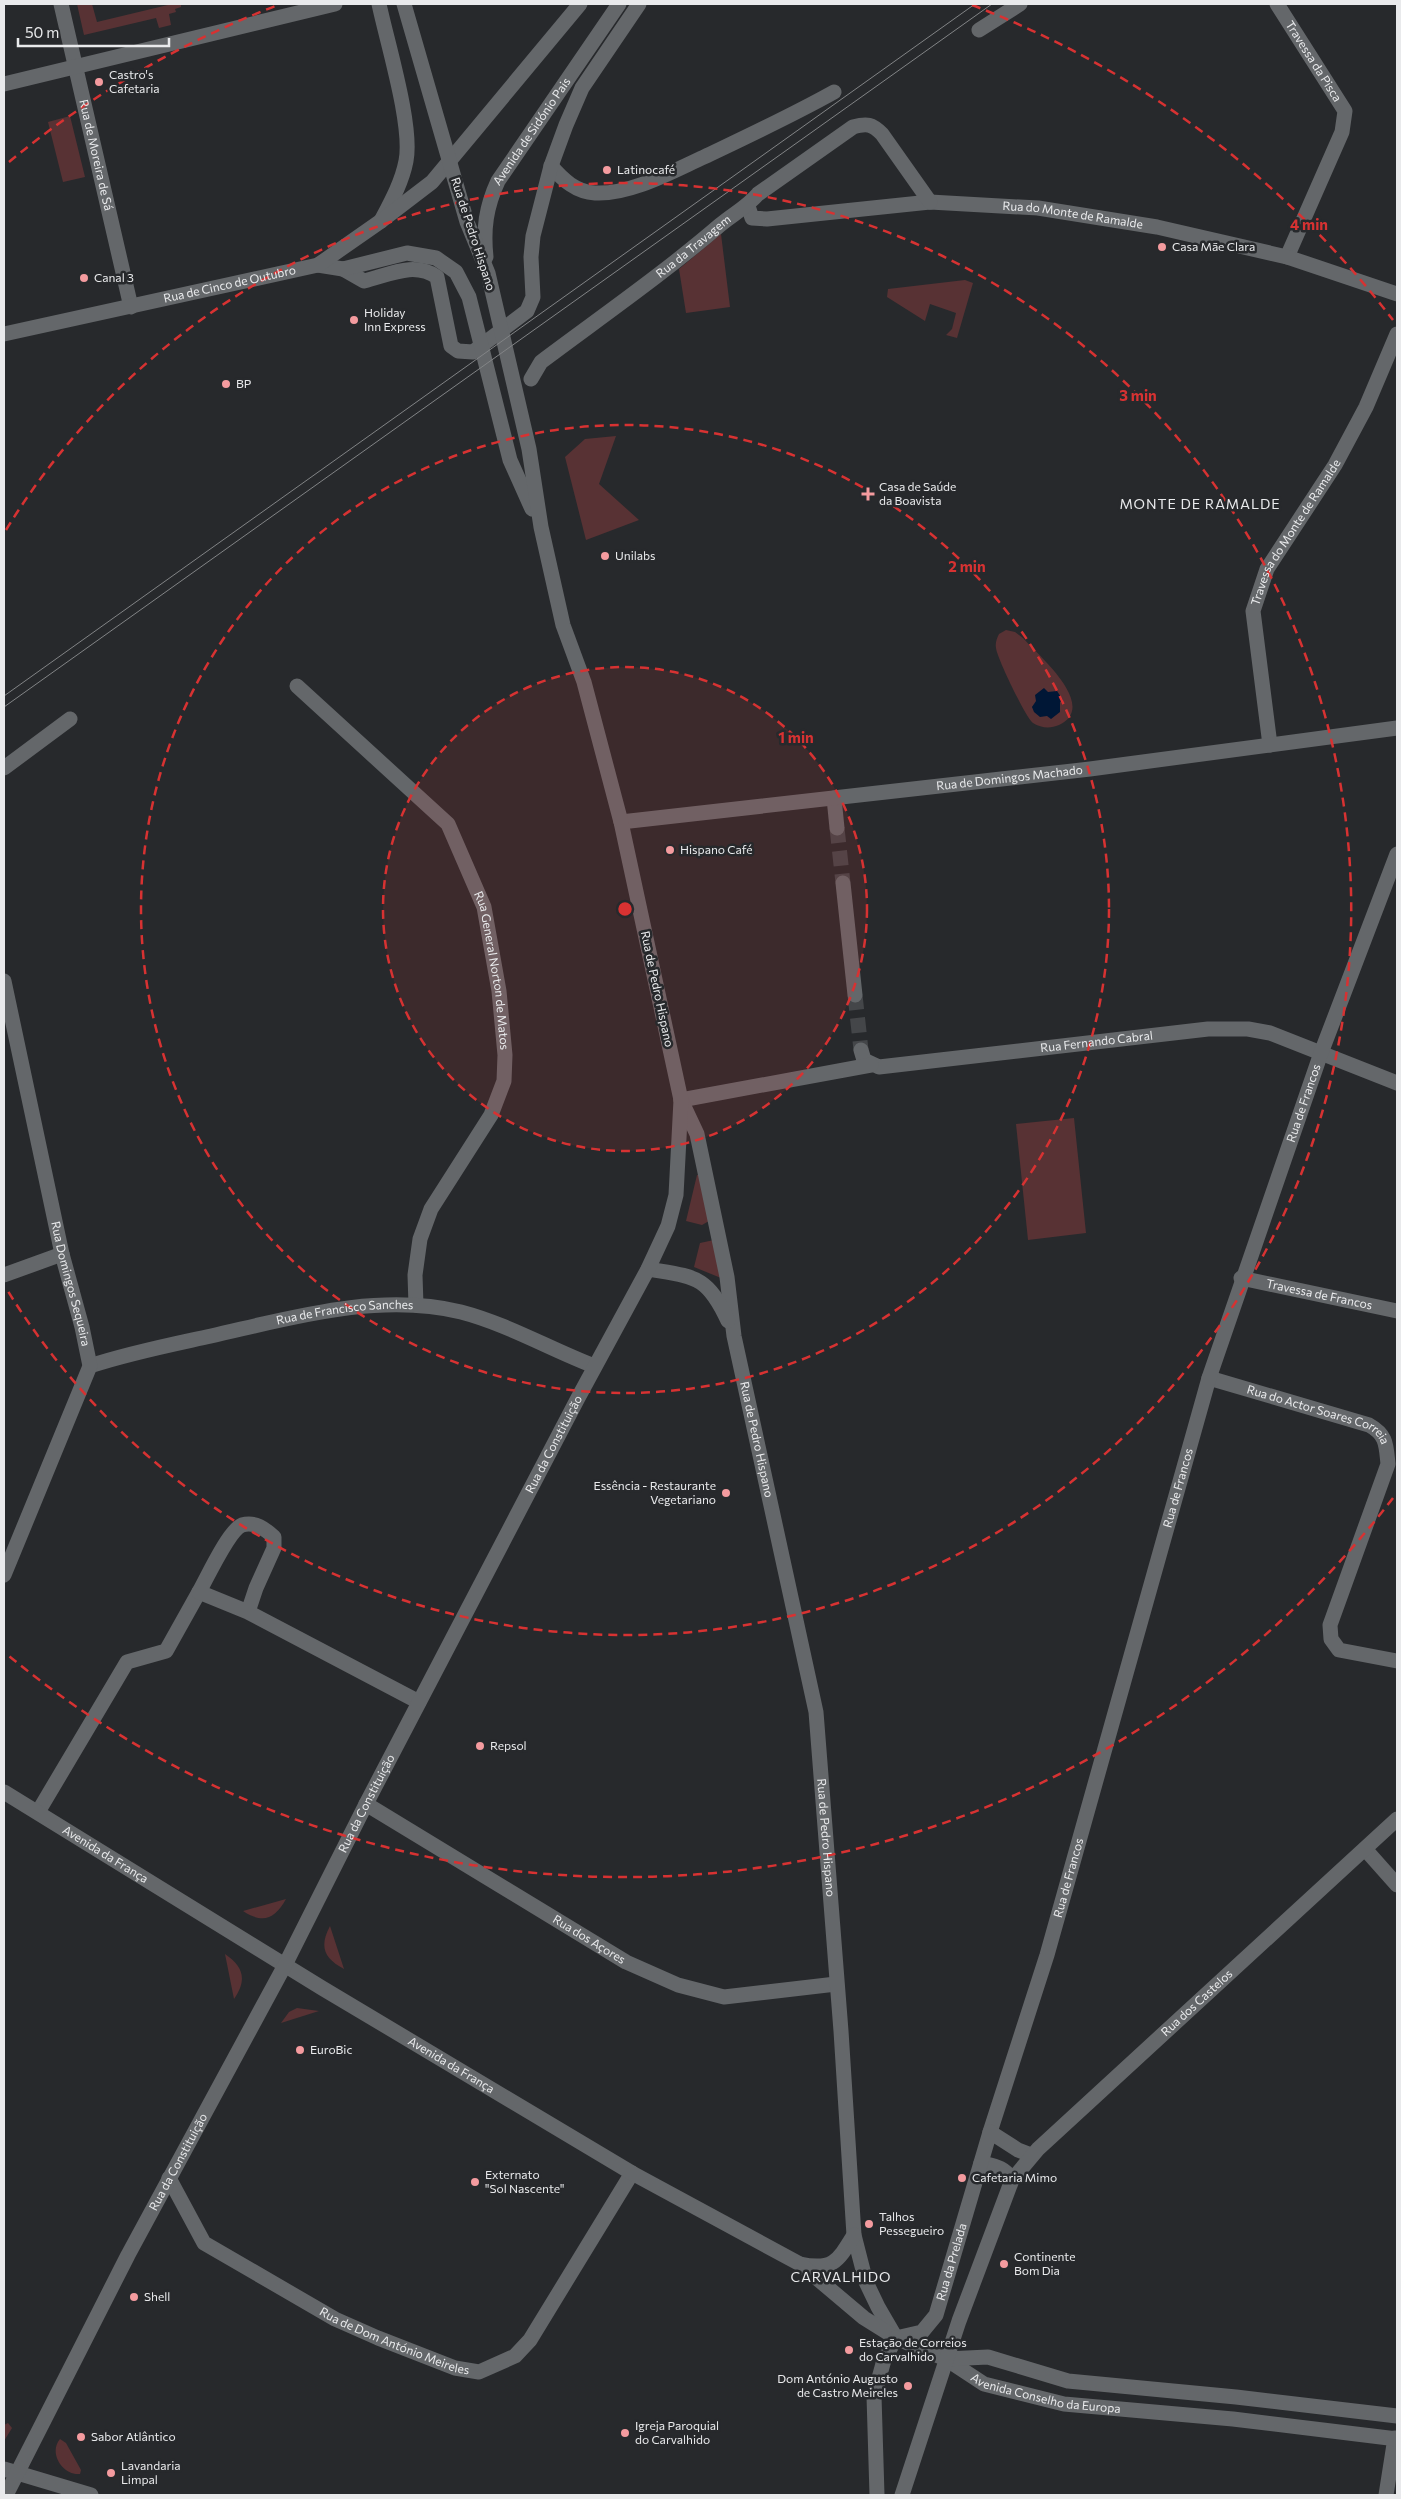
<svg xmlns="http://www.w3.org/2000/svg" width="1401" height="2499" font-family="Commissioner,sans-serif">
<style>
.green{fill:#583234;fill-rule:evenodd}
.water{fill:#001736}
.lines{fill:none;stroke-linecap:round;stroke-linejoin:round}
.minor-tunnel{stroke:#444649;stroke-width:15;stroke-dasharray:15 8;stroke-linecap:butt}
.pedestrian{stroke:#64676a;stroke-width:15}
.minor{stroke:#64676a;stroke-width:15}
.tertiary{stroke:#64676a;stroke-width:15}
.secondary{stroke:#64676a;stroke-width:15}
.tram{stroke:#828486;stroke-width:1}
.ring{fill:none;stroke:#d73232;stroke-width:2.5;stroke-dasharray:9 6}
.poi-dot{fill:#f49b9f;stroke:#27292c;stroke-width:2}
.labels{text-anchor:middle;stroke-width:5;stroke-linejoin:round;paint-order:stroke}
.street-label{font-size:12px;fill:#e9eaec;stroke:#27292c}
.poi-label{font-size:12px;fill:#e9eaec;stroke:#27292c;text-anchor:start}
.neighbourhood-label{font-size:14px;letter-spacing:1px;fill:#e9eaec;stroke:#27292c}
.centre{fill:#d73232;stroke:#27292c;stroke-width:2.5}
.ring-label{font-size:15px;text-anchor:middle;font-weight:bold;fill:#d73232;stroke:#27292c;stroke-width:5;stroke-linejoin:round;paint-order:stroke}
</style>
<rect width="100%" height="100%" fill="#27292c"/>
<path class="green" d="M77,4H92L97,22L172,4H181V7L175,9L176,12L169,14L171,25L159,28L156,18L84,35Z
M70,116L85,177L63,182L48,122Z
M721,234L730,307L686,313L679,269Z
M965,280L973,283L957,338L946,335L952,329L956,313L930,304L925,321L887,297L888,289Z
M616,436L599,484L639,520L586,540L565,457L585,439Z
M1006,630L1015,632L1023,638C1039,656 1099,706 1059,725C1050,729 1041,728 1033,723C1026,718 997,658 996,648C995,643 997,638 999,634ZM1048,692H1053L1060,702V706L1047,716H1043L1032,707Z
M1074,1118L1086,1233L1028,1240L1016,1124Z
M697,1175H700L709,1221L702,1225L686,1221Z
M714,1240L721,1278L694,1267L700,1243Z
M286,1899C275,1919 263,1924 243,1911Z
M330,1926L344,1969C324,1958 319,1947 330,1926Z
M225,1954C244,1967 247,1980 234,1999Z
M297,2008L319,2011L281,2023L289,2012Z
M8,2423L12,2428L4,2441V2425Z
M60,2439L66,2443L81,2470L80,2474C63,2476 48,2453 60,2439Z"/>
<path class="water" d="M1044,688L1048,692L1057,691L1063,700L1060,702V712L1051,719L1047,716L1040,717L1034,712L1032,707L1036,701L1035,695Z"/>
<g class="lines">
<path class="minor-tunnel" d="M837,828L843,883
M855,995L861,1050"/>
<path class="pedestrian" d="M979,30L1020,4
M38,1812L127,1662L166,1651L199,1592"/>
<g class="minor">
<path id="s1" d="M61,4L131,307"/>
<path d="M379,4C387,42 413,126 406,161C402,182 391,202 381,221"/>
<path id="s2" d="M1277,4L1345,111L1342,132L1287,257"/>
<path d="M4,84L335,4"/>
<path d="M551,166C563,180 576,192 595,193C630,195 673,171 704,157C748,136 791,116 834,92"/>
<path id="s3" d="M748,206L752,218L767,219L930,202L1038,208L1157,227L1287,257L1397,294"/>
<path d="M343,269L364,281C389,275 414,261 437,277L451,346L458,351L473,352L527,311L533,297L531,257L533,236L551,166L566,125L582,88L639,4"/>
<path id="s4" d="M531,379L541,362C601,317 663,274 720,225C733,214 747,207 758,194L853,127C867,123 872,124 882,134L930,202"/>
<path id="s5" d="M297,686L448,824L484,907L499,991L505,1055L504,1081L491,1115L431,1209L420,1239L415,1275L416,1305"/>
<path id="s6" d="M1270,745L1253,611L1267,569L1335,465L1366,407L1397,334"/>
<path d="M4,768L70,719"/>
<path d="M834,798L837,828"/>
<path id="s7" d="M621,822L1090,769L1397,728"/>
<path d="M843,883L855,995"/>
<path id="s8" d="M861,1050L864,1060L879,1067L1208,1029H1248L1270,1033L1397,1083"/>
<path d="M681,1100L871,1065"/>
<path d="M4,1275L62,1254"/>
<path id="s9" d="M1241,1278L1397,1311"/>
<path id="s10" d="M90,1366C129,1353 170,1345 211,1336C291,1318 378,1292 461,1312C507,1324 550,1349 594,1366"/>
<path id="s11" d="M1209,1378L1369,1425C1387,1435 1386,1445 1388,1464L1330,1625L1331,1639L1339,1650L1397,1661"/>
<path d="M248,1612L256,1588L274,1548V1537C265,1529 255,1521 242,1525C229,1530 207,1578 199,1592L248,1612L419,1702"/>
<path id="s12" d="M366,1804L626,1962L678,1985L724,1997L836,1984"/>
<path d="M1365,1849L1397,1885"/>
<path id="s13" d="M990,2132L1047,1955L1209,1378L1321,1053L1397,854"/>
<path id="s14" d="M169,2178L204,2243L335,2319L378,2338L455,2368L479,2372L515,2356L530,2340L632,2173"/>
<path d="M1386,2495L1395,2438"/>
</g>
<g class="tertiary">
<path id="s15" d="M681,1100L697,1134L727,1277L734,1336L816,1712L841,2031L854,2235L866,2282L878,2307L896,2338"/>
<path d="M648,1269C695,1277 707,1275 728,1321"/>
<path d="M800,2264C833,2271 838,2261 854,2235"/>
<path id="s16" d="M946,2359L984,2384L1064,2404L1233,2419L1397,2439"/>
<path d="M946,2359L988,2357L1068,2381L1236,2397L1397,2416"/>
<path d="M4,2469L91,2495"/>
</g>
<g class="secondary">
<path id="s17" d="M486,257C483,229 486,207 498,181L619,4"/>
<path d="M318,265L343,269L407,253L436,258L456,272L469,297L510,460L532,509"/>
<path id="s18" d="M4,334L318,265L381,221L432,182L580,4"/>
<path id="s19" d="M4,981L62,1254L82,1327L90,1366L4,1575"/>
<path id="s20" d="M4,1792L322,1988L632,2173L800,2264L864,2318L896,2338L946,2359"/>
<path d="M981,2163C994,2166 1005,2167 1012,2180"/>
<path id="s21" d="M896,2338L922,2332L936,2315L990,2132L1018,2150L1031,2155"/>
<path id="s22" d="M6,2495L128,2255L285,1965L366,1804L578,1398L648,1269L668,1226L676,1195L681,1100L621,822L584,682L563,625L541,527L529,449L488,273L467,222L404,4"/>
<path d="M877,2495L874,2396L884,2360L896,2338"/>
<path id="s23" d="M902,2495L959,2321L1012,2180L1038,2149L1397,1819"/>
</g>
<path class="tram" d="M4,696L975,4
M4,707L992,4"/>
</g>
<circle cx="625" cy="909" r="242" fill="#d73232" fill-opacity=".12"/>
<g class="ring">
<circle cx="625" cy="909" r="242"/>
<circle cx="625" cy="909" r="484"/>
<path d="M6 530A726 726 0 1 1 6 1288"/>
<path d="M1393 1498A968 968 0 0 1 9 1656M9 162A968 968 0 0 1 278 5M972 5A968 968 0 0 1 1393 320"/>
</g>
<g class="poi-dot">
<circle cx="99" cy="82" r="5"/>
<circle cx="607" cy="170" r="5"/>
<circle cx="1162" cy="247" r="5"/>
<circle cx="84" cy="278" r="5"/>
<circle cx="354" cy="320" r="5"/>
<circle cx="226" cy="384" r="5"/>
<path d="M865.5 486.5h5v5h5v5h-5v5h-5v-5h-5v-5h5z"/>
<circle cx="605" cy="556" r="5"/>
<circle cx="670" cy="850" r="5"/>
<circle cx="726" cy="1493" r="5"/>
<circle cx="480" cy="1746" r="5"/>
<circle cx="300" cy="2050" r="5"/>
<circle cx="962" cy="2178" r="5"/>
<circle cx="475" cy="2182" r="5"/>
<circle cx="869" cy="2224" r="5"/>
<circle cx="1004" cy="2264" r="5"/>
<circle cx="134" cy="2297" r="5"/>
<circle cx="849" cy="2350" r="5"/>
<circle cx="908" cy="2386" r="5"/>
<circle cx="625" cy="2433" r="5"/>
<circle cx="81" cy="2437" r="5"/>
<circle cx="111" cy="2473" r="5"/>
</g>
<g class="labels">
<g class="street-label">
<text dy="4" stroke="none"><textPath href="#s2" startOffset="68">Travessa da Pisca</textPath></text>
<text dy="4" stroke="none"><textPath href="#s17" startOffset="138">Avenida de Sidónio Pais</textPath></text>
<text dy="4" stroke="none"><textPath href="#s1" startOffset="155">Rua de Moreira de Sá</textPath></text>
<text dy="4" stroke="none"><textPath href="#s3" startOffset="335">Rua do Monte de Ramalde</textPath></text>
<text transform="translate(473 234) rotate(72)" y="4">Rua de Pedro Hispano</text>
<text dy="4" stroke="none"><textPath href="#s4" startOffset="211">Rua da Travagem</textPath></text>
<text dy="4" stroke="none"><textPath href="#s18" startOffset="231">Rua de Cinco de Outubro</textPath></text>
<text dy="4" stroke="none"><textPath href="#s6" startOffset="225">Travessa do Monte de Ramalde</textPath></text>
<text dy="4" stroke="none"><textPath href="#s7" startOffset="391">Rua de Domingos Machado</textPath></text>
<text dy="4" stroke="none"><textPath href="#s5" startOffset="359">Rua General Norton de Matos</textPath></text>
<text transform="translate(657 989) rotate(78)" y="4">Rua de Pedro Hispano</text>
<text dy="4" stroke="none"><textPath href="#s8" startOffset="246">Rua Fernando Cabral</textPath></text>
<text dy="4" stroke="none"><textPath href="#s13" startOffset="1076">Rua de Francos</textPath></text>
<text dy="4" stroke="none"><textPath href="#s19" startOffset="310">Rua Domingos Sequeira</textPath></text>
<text dy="4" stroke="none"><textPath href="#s9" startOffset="80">Travessa de Francos</textPath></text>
<text dy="4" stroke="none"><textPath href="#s10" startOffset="261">Rua de Francisco Sanches</textPath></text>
<text dy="4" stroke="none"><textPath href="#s11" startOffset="116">Rua do Actor Soares Correia</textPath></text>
<text dy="4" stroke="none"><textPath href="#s15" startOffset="349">Rua de Pedro Hispano</textPath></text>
<text dy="4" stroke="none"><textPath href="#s22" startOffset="1185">Rua da Constituição</textPath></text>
<text dy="4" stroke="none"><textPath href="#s13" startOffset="671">Rua de Francos</textPath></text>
<text dy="4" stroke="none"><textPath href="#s22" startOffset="780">Rua da Constituição</textPath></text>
<text dy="4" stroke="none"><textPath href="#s15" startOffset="754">Rua de Pedro Hispano</textPath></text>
<text dy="4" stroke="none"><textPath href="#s20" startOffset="119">Avenida da França</textPath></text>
<text dy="4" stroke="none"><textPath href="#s13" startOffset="266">Rua de Francos</textPath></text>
<text dy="4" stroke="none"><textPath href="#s12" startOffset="261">Rua dos Açores</textPath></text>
<text dy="4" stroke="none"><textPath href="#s23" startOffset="590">Rua dos Castelos</textPath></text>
<text dy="4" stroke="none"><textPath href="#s20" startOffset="524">Avenida da França</textPath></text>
<text dy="4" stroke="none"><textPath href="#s22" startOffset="375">Rua da Constituição</textPath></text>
<text dy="4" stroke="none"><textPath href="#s21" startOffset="104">Rua da Prelada</textPath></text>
<text dy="4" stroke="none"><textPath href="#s14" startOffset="289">Rua de Dom António Meireles</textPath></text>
<text dy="4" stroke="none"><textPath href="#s16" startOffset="108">Avenida Conselho da Europa</textPath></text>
</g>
<g class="poi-label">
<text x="109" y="79">Castro's<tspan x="109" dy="14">Cafetaria</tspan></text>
<text x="617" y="174">Latinocafé</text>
<text x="1172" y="251">Casa Mãe Clara</text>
<text x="94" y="282">Canal 3</text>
<text x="364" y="317">Holiday<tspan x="364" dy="14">Inn Express</tspan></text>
<text x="236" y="388">BP</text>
<text x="879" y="491">Casa de Saúde<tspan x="879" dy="14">da Boavista</tspan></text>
<text x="615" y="560">Unilabs</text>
<text x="680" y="854">Hispano Café</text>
<text x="716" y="1490" text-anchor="end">Essência - Restaurante<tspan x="716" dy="14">Vegetariano</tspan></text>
<text x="490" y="1750">Repsol</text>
<text x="310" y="2054">EuroBic</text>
<text x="485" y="2179">Externato<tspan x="485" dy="14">"Sol Nascente"</tspan></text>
<text x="972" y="2182">Cafetaria Mimo</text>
<text x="879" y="2221">Talhos<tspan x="879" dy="14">Pessegueiro</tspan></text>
<text x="1014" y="2261">Continente<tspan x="1014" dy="14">Bom Dia</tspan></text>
<text x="144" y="2301">Shell</text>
<text x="859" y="2347">Estação de Correios<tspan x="859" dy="14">do Carvalhido</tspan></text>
<text x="898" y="2383" text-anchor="end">Dom António Augusto<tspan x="898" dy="14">de Castro Meireles</tspan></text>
<text x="635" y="2430">Igreja Paroquial<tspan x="635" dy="14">do Carvalhido</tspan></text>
<text x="91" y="2441">Sabor Atlântico</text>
<text x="121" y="2470">Lavandaria<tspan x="121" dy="14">Limpal</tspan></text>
</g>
<g class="neighbourhood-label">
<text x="1200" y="509">MONTE DE RAMALDE</text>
<text x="841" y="2282">CARVALHIDO</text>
</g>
</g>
<circle cx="625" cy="909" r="8" class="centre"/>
<g class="ring-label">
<text x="1309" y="230">4 min</text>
<text x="1138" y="401">3 min</text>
<text x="967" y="572">2 min</text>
<text x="796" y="743">1 min</text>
</g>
<rect width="1401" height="2499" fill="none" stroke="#e9eaec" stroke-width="10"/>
<path d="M18 38v8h151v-8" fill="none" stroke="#e9eaec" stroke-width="2.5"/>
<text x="25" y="38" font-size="15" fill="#e9eaec" stroke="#27292c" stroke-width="4" paint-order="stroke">50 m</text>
</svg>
